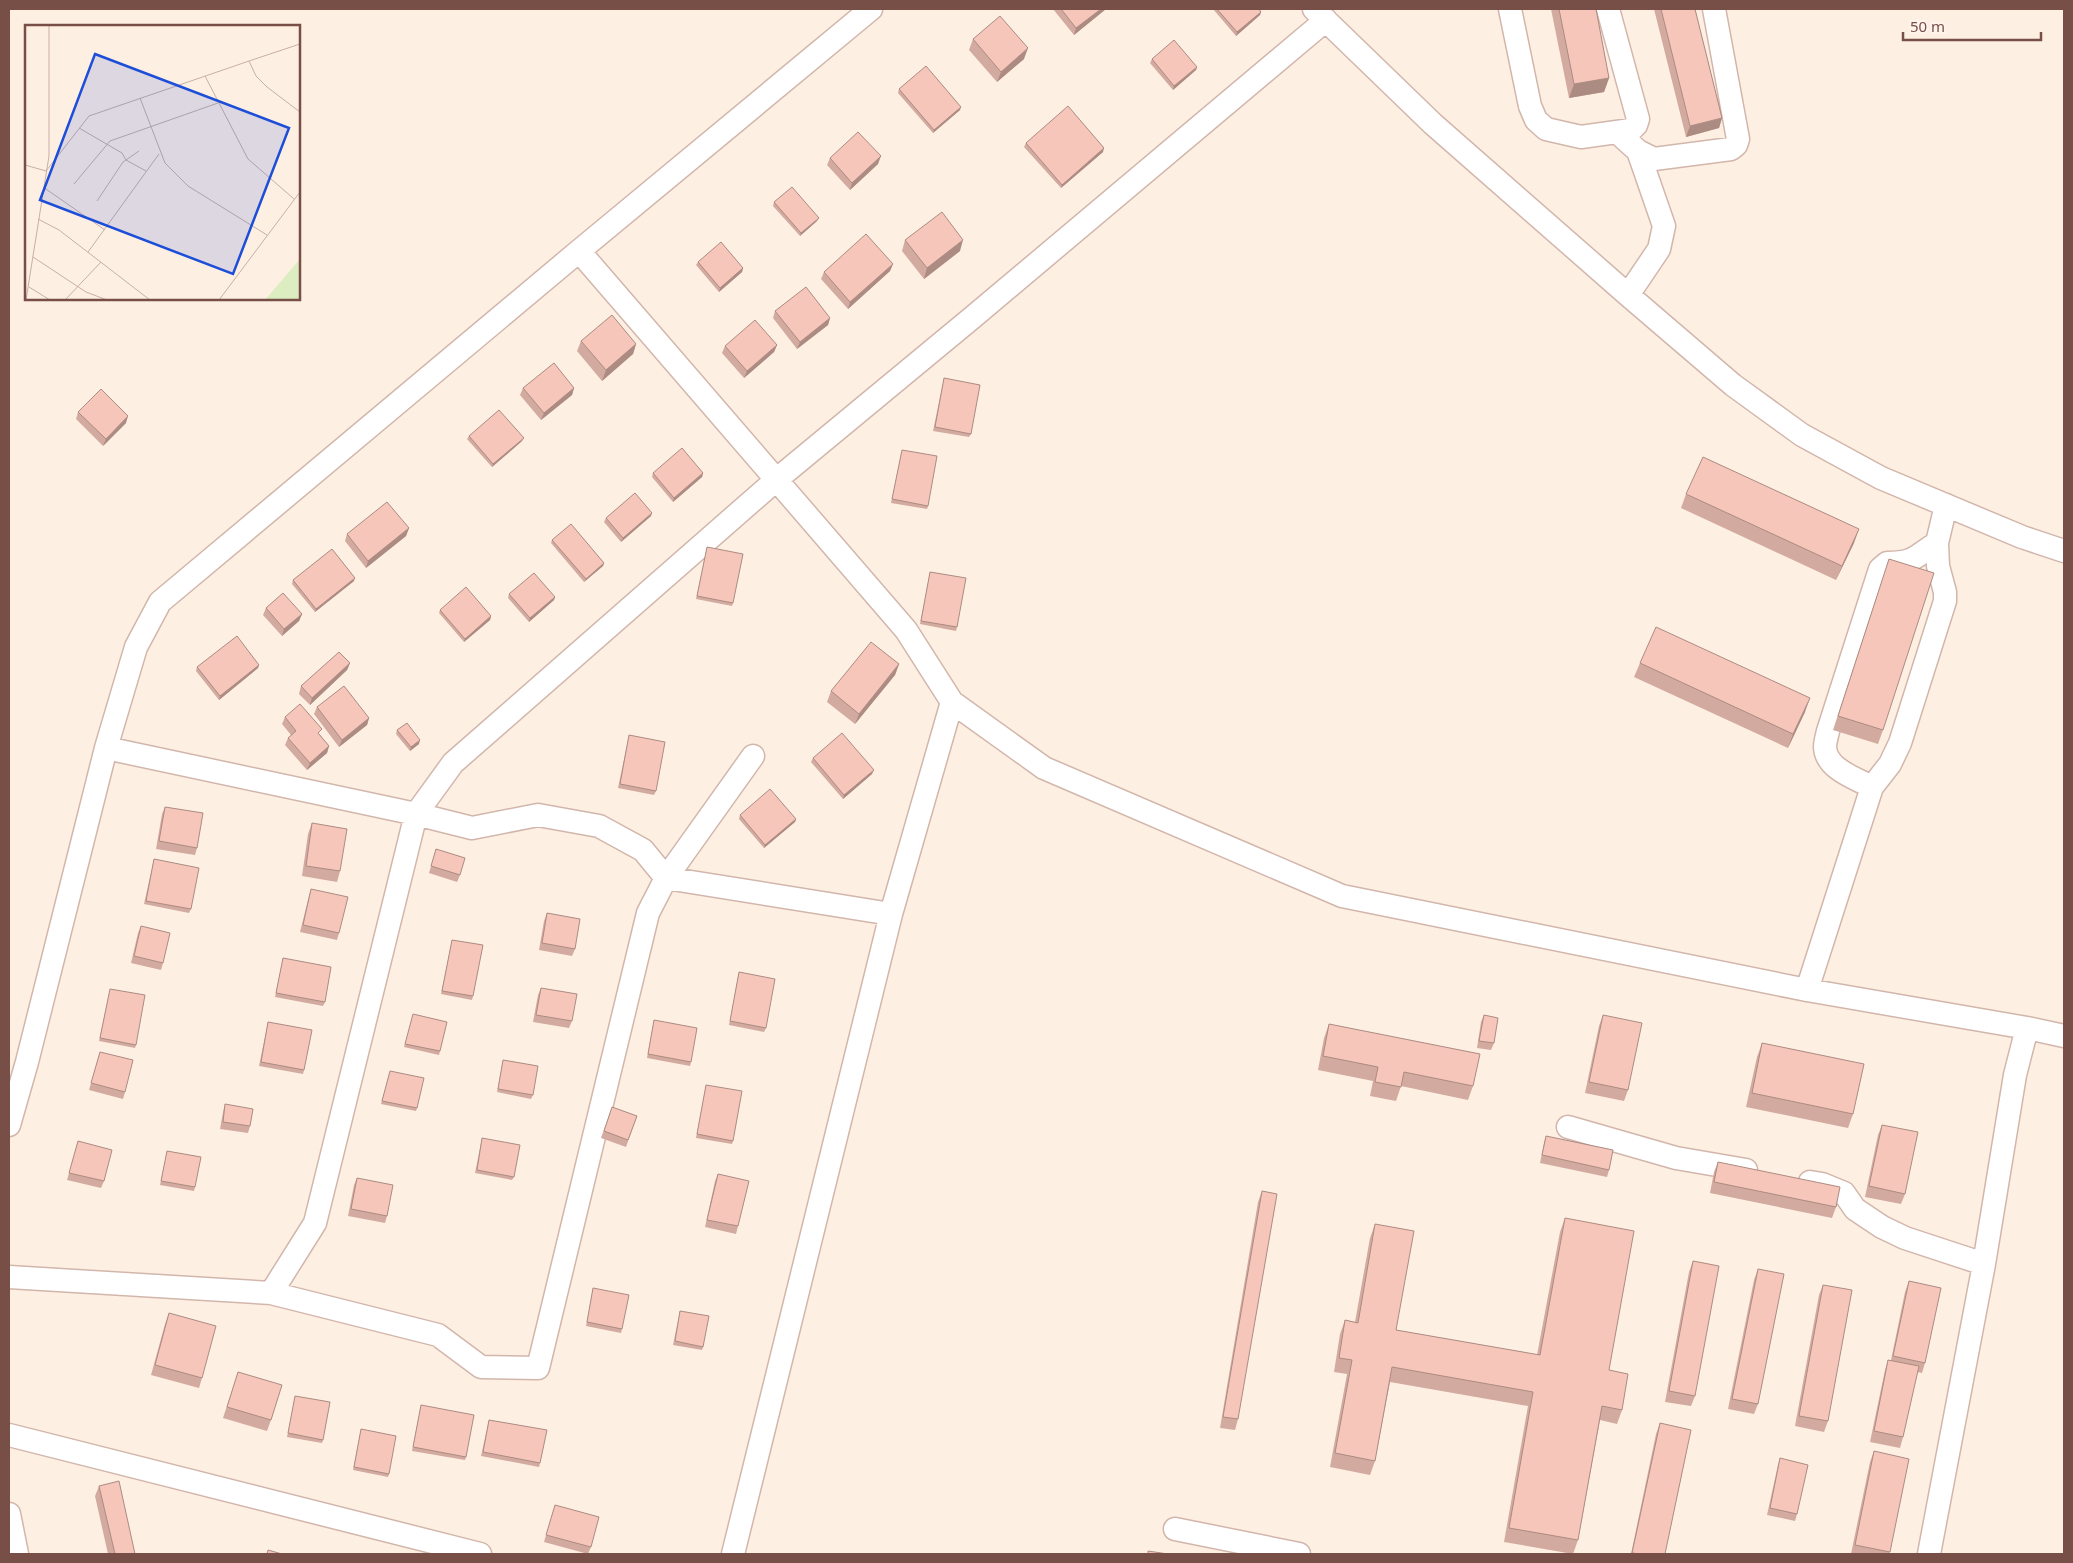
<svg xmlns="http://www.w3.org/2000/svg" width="2073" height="1563" font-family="'Noto Sans',sans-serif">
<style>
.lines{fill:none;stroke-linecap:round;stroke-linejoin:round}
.minor-casing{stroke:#d2b6ab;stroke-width:25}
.minor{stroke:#fff;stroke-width:22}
.wall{fill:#d3aa9f}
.shaded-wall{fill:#ac8b82}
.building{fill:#f5c6b9;stroke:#ac8b82}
.inset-road{fill:none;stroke:#c8afa5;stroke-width:1}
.view{fill:#1d4ed8;fill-opacity:0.15;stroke:#1d4ed8;stroke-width:2.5}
.inset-edge{fill:none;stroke:#784f47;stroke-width:2.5}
</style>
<rect width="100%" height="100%" fill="#feefe3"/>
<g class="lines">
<g class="minor-casing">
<path id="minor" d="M1314,9L1433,124L1628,295L1733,385L1802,435L1881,478L2022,537L2064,551
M1510,9L1530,106L1536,120L1546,129L1581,137L1631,130L1636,125L1638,119L1608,9
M1617,132L1638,151L1654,159L1731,149L1736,145L1738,139L1714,9
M579,251L906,630L952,702L1044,768L1342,896L1807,990L2027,1028L2064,1036
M1628,295L1659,249L1664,226L1638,151
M106,748L416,814L472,828L538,815L599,826L643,850L666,878L891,914
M1872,787C1855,778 1826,769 1825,747C1825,742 1827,736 1828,731L1880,569L1887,563C1916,563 1915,556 1937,543L1946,505
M1807,990L1872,787L1890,764L1900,743L1945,601V592L1938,566L1937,543
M9,1125L27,1062L106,748L136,647L160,602L579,251L871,9
M1568,1127L1676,1158L1746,1170
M1810,1182L1822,1184L1844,1193L1855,1209L1882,1227L1905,1238L1984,1264
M9,1277L271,1293L438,1335L481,1367L538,1368L648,913L666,878L753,756
M271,1293L315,1223L416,814L453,763L776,480L973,317L1326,20
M9,1435L480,1554
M9,1514L17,1554
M1175,1529L1299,1554
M733,1554L891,914L952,702
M1929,1554L1984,1264L2015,1075L2027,1028"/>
</g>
<use href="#minor" class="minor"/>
</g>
<path class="wall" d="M1053,9H1106L1074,35Z
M1213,9H1259L1261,12L1260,15L1236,36Z
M1551,9H1596L1609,78L1604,92L1569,98Z
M1654,9H1695L1722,118L1719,128L1686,137Z
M973,39L1024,59L997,82L969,50Z
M1152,59L1197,67L1196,70L1173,90L1150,63Z
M899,89L960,110L933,133L898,93Z
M1026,143L1103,152L1061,188L1024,147Z
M830,158L878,164L850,190L827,165Z
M774,202L817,221L800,236L773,206Z
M905,240L960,251L924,279L902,251Z
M698,262L743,268L742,272L719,292L696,265Z
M893,264L890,271L848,309L821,279L824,272Z
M775,311L830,318L828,325L797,349L773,318Z
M581,341L636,344L633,354L602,381L577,351Z
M777,345L774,352L744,378L722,353L725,346Z
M944,378L971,434L969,437L933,431Z
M523,388H574L572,395L541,420L520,395Z
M78,412L126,423L103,446L76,419Z
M469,436L522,441L492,467L467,439Z
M902,450L928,506L927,509L891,503Z
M653,473H703L702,477L673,502L652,477Z
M1686,494L1854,543L1836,580L1681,508Z
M651,516L621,542L604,522L606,518Z
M409,528L406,536L366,568L345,541L347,534Z
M552,540L604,563L603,566L584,582L551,543Z
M707,547L733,603L732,606L696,599Z
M1889,559L1883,730L1878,744L1833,730Z
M930,572L957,627L956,631L920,624Z
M293,580L354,581L315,612L292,584Z
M509,594L555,597L554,600L529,622L508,598Z
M266,608L302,614L299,621L282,636L263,615Z
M440,610L491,616L490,620L464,642L439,613Z
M350,663L347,670L310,705L299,694L301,686Z
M1640,663L1805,712L1788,748L1634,677Z
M899,664L895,675L855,724L827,702L831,691Z
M259,665L258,668L219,700L196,671L197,667Z
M317,707L369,718L367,725L339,747L314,714Z
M285,717L320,735L329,746L327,753L307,770L285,745L288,738L291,735L282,724Z
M397,730L419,744L410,751L396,734Z
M629,735L656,791L654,795L618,788Z
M813,758L872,774L843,799L811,762Z
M165,807L197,848L195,855L156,849L162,814Z
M740,815L796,819L795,822L764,848L739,819Z
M312,823L340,871L337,882L302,876L308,834Z
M436,849L460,875L457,882L429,873Z
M154,859L191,909L189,913L144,904Z
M311,889L339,933L337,940L300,932L309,896Z
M547,913L575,949L572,956L539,950L544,921Z
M141,926L163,963L161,970L131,963L138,933Z
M452,940L473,996L472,1000L441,994Z
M283,958L325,1002L323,1006L275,997Z
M739,972L766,1028L764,1032L729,1025Z
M541,988L572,1021L569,1028L533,1022L538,995Z
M110,989L136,1045L135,1048L99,1041Z
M1484,1015L1494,1043L1491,1050L1477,1048L1481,1022Z
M1603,1015L1628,1090L1624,1101L1585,1093L1599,1026Z
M412,1018L440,1051L439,1055L404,1047Z
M654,1020L691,1062L690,1066L647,1058Z
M268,1022L304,1070L303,1074L259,1066Z
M1329,1024L1473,1086L1468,1100L1401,1086L1396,1101L1370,1096L1373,1081L1318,1070L1324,1038Z
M1762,1043L1853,1114L1848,1128L1746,1107L1757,1057Z
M100,1052L125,1092L123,1099L89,1090Z
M503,1060L533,1095L531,1099L497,1092Z
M389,1075L417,1108L416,1111L381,1104Z
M706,1085L733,1141L732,1144L696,1138Z
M225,1104L250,1126L248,1133L220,1129L223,1112Z
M612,1107L637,1116L626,1147L601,1138Z
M1882,1125L1905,1194L1901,1204L1865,1197L1878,1135Z
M1546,1136L1609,1170L1607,1177L1540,1163L1544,1143Z
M482,1138L514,1177L512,1180L475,1173Z
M78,1141L104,1181L101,1188L67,1180Z
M167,1151L195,1187L194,1191L160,1185Z
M1718,1162L1836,1207L1832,1218L1710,1193L1714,1172Z
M718,1174L738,1226L736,1234L705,1227L715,1181Z
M357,1178L387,1216L385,1223L348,1216L354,1185Z
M1262,1191L1238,1419L1235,1430L1220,1428L1258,1202Z
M1565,1218L1609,1370L1622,1410L1617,1424L1600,1420L1578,1540L1573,1554L1504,1542L1528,1406L1390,1382L1375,1461L1370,1475L1330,1467L1347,1374L1334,1372L1340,1334L1345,1320L1355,1322L1370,1238L1375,1224L1396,1330L1537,1355L1560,1232Z
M1693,1261L1695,1396L1691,1406L1665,1402L1689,1272Z
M1758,1269V1404L1754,1414L1728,1409L1754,1280Z
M1909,1281L1925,1363L1922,1373L1917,1372L1903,1437L1900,1448L1870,1442L1885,1370L1888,1360H1891L1905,1292Z
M1823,1285L1828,1421L1824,1432L1795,1426L1819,1295Z
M593,1288L622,1329L621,1333L586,1326Z
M680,1311L703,1347L702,1350L673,1345Z
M169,1313L202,1378L199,1388L151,1375L165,1324Z
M238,1372L271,1420L267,1431L223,1418Z
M295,1396L323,1440L322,1443L287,1437Z
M421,1405L466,1457L465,1460L412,1451Z
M489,1420L540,1463L539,1467L481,1456Z
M1660,1423L1665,1554H1631L1656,1434Z
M361,1429L389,1474L388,1477L353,1470Z
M1874,1451L1890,1552L1889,1554H1851L1870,1462Z
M1780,1458L1797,1514L1795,1521L1767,1515L1778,1465Z
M99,1486L135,1554H108L95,1496Z
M555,1505L591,1547L588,1554L544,1542Z"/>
<path class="shaded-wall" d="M1101,9H1106L1074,35L1076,28Z
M1261,12L1260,15L1236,36L1237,32Z
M1028,48L1024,59L997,82L1001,72Z
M1197,67L1196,70L1173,90L1174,86Z
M1609,78L1604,92L1569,98L1574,84Z
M961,107L960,110L933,133L934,130Z
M1722,118L1719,128L1686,137L1690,126Z
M1104,148L1103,152L1061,188L1062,185Z
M881,156L878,164L850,190L852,183Z
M819,218L817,221L800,236L801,233Z
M963,240L960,251L924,279L927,268Z
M893,264L890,271L848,309L850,302Z
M743,268L742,272L719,292L720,288Z
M830,318L828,325L797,349L800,342Z
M636,344L633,354L602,381L606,370Z
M777,345L774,352L744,378L747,371Z
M574,388L572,395L541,420L544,413Z
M128,416L126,423L103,446L106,439Z
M524,438L522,441L492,467L493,464Z
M703,473L702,477L673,502L674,498Z
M652,513L651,516L621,542L623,538Z
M409,528L406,536L366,568L368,561Z
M1859,529L1854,543L1836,580L1842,566Z
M604,563L603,566L584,582L586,579Z
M355,578L354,581L315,612L316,609Z
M555,597L554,600L529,622L530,618Z
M302,614L299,621L282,636L284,629Z
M491,616L490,620L464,642L465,639Z
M350,663L347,670L310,705L312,698Z
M899,664L895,675L855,724L859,714Z
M259,665L258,668L219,700L220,696Z
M1810,698L1805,712L1788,748L1793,734Z
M369,718L367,725L339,747L342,740Z
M420,740L419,744L410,751L411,747Z
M329,746L327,753L307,770L310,763Z
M874,770L872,774L843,799L844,795Z
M796,819L795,822L764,848L765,845Z"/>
<path class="building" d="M1061,9H1101L1076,28Z
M1217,9H1259L1261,12L1237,32Z
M1559,9H1596L1609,78L1574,84Z
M1661,9H1695L1722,118L1690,126Z
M1000,16L1028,48L1001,72L973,39Z
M1174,40L1197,67L1174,86L1152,59Z
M926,66L961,107L934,130L899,89Z
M1068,106L1104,148L1062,185L1026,143Z
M858,132L881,156L852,183L830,158Z
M792,187L819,218L801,233L774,202Z
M942,212L963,240L927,268L905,240Z
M866,234L893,264L850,302L824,272Z
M721,242L743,268L720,288L698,262Z
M806,287L830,318L800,342L775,311Z
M612,315L636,344L606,370L581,341Z
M755,320L777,345L747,371L725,346Z
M554,363L574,388L544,413L523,388Z
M944,378L980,385L971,434L935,427Z
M101,389L128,416L106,439L78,412Z
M499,410L524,438L493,464L469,436Z
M682,448L703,473L674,498L653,473Z
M902,450L937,456L928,506L892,499Z
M1703,457L1859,529L1842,566L1686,494Z
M635,493L652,513L623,538L606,518Z
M387,502L409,528L368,561L347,534Z
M571,524L604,563L586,579L552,540Z
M707,547L743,554L733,603L697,596Z
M332,549L355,578L316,609L293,580Z
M1889,559L1934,573L1883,730L1838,716Z
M930,572L966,578L957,627L921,621Z
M534,573L555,597L530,618L509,594Z
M466,587L491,616L465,639L440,610Z
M283,593L302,614L284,629L266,608Z
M1656,627L1810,698L1793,734L1640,663Z
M237,636L259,665L220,696L197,667Z
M871,642L899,664L859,714L831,691Z
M339,652L350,663L312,698L301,686Z
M344,686L369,718L342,740L317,707Z
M300,704L322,729L318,733L329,746L310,763L288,738L296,731L285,717Z
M407,723L420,740L411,747L397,730Z
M842,733L874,770L844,795L813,758Z
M629,735L665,742L656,791L620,784Z
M770,789L796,819L765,845L740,815Z
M165,807L203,813L197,848L159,841Z
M312,823L347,829L340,871L306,866Z
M436,849L465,858L460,875L431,866Z
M154,859L199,868L191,909L146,901Z
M311,889L348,897L339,933L303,925Z
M547,913L580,919L575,949L542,943Z
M141,926L170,933L163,963L134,956Z
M452,940L483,945L473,996L442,991Z
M283,958L331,967L325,1002L276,993Z
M739,972L775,979L766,1028L730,1021Z
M541,988L577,994L572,1021L536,1015Z
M110,989L145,995L136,1045L100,1038Z
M413,1014L447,1022L440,1051L405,1044Z
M1484,1015L1498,1018L1494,1043L1479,1041Z
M1603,1015L1642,1023L1628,1090L1589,1082Z
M654,1020L697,1028L691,1062L648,1054Z
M268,1022L312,1030L304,1070L261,1062Z
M1329,1024L1480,1054L1473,1086L1404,1072L1401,1087L1375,1082L1378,1067L1323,1056Z
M1762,1043L1864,1064L1853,1114L1752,1093Z
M100,1052L133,1060L125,1092L91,1083Z
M503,1060L538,1066L533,1095L498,1089Z
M390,1071L424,1078L417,1108L382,1101Z
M706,1085L742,1091L733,1141L697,1134Z
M225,1104L253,1109L250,1126L223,1122Z
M612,1107L637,1116L628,1140L604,1131Z
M1882,1125L1918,1132L1905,1194L1869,1186Z
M1546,1136L1613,1150L1609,1170L1542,1155Z
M482,1138L520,1145L514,1177L477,1170Z
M78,1141L112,1150L104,1181L69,1173Z
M167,1151L201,1157L195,1187L161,1181Z
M1718,1162L1840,1187L1836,1207L1714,1182Z
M718,1174L749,1181L738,1226L707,1220Z
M357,1178L393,1185L387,1216L351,1209Z
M1262,1191L1277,1194L1238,1419L1223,1417Z
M1565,1218L1634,1231L1609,1370L1628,1374L1622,1410L1602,1406L1578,1540L1509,1528L1533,1392L1392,1367L1375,1461L1335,1453L1352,1360L1339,1358L1345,1320L1358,1323L1375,1224L1414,1231L1396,1330L1540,1355Z
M1693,1261L1719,1266L1695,1396L1669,1391Z
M1758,1269L1784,1274L1758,1404L1732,1399Z
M1909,1281L1941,1288L1925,1363L1893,1356Z
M1823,1285L1852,1290L1828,1421L1799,1416Z
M593,1288L629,1295L622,1329L587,1322Z
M680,1311L709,1316L703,1347L675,1341Z
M169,1313L216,1326L202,1378L155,1365Z
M1888,1360L1919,1366L1903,1437L1874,1431Z
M238,1372L282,1385L271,1420L227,1407Z
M295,1396L330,1402L323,1440L288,1433Z
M421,1405L474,1415L466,1457L413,1447Z
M489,1420L547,1430L540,1463L483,1452Z
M1660,1423L1691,1430L1665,1554H1640L1632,1553Z
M361,1429L396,1436L389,1474L354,1467Z
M1874,1451L1909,1459L1890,1552L1855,1545Z
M1780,1458L1808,1465L1797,1514L1770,1508Z
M119,1481L135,1554H115L99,1486Z
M555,1505L599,1517L591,1547L546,1535Z
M268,1550L282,1554H267Z
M1148,1551L1168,1554H1148Z"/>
<g transform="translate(25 25)">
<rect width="275" height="275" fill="#feefe3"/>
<path d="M275,234V275H240Z" fill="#dbedc1"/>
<path class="inset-road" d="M224,36L275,19M180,51L223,134L269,174M115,73L140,138L163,161L242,210M54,103L97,128L101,135L121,146M0,140L21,146L64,91L224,36L231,51L242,62L275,87M49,159L85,116L193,78M18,162L80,205M72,176L98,137L114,126M13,194L34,205L125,275M63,227L134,129M8,232L61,267L82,275M4,262L25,275M1,275L24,131V0M40,275L76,237M194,275L275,167"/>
<path class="view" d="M70,29L264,103L208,249L15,175Z"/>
<rect width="275" height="275" class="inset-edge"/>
</g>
<rect width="2073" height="1563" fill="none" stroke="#784f47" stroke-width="20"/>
<path d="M1903 32v8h138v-8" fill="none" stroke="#784f47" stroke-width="2.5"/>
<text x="1910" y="32" font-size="15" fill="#784f47" stroke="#fff4eb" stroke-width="4" paint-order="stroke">50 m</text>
</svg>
